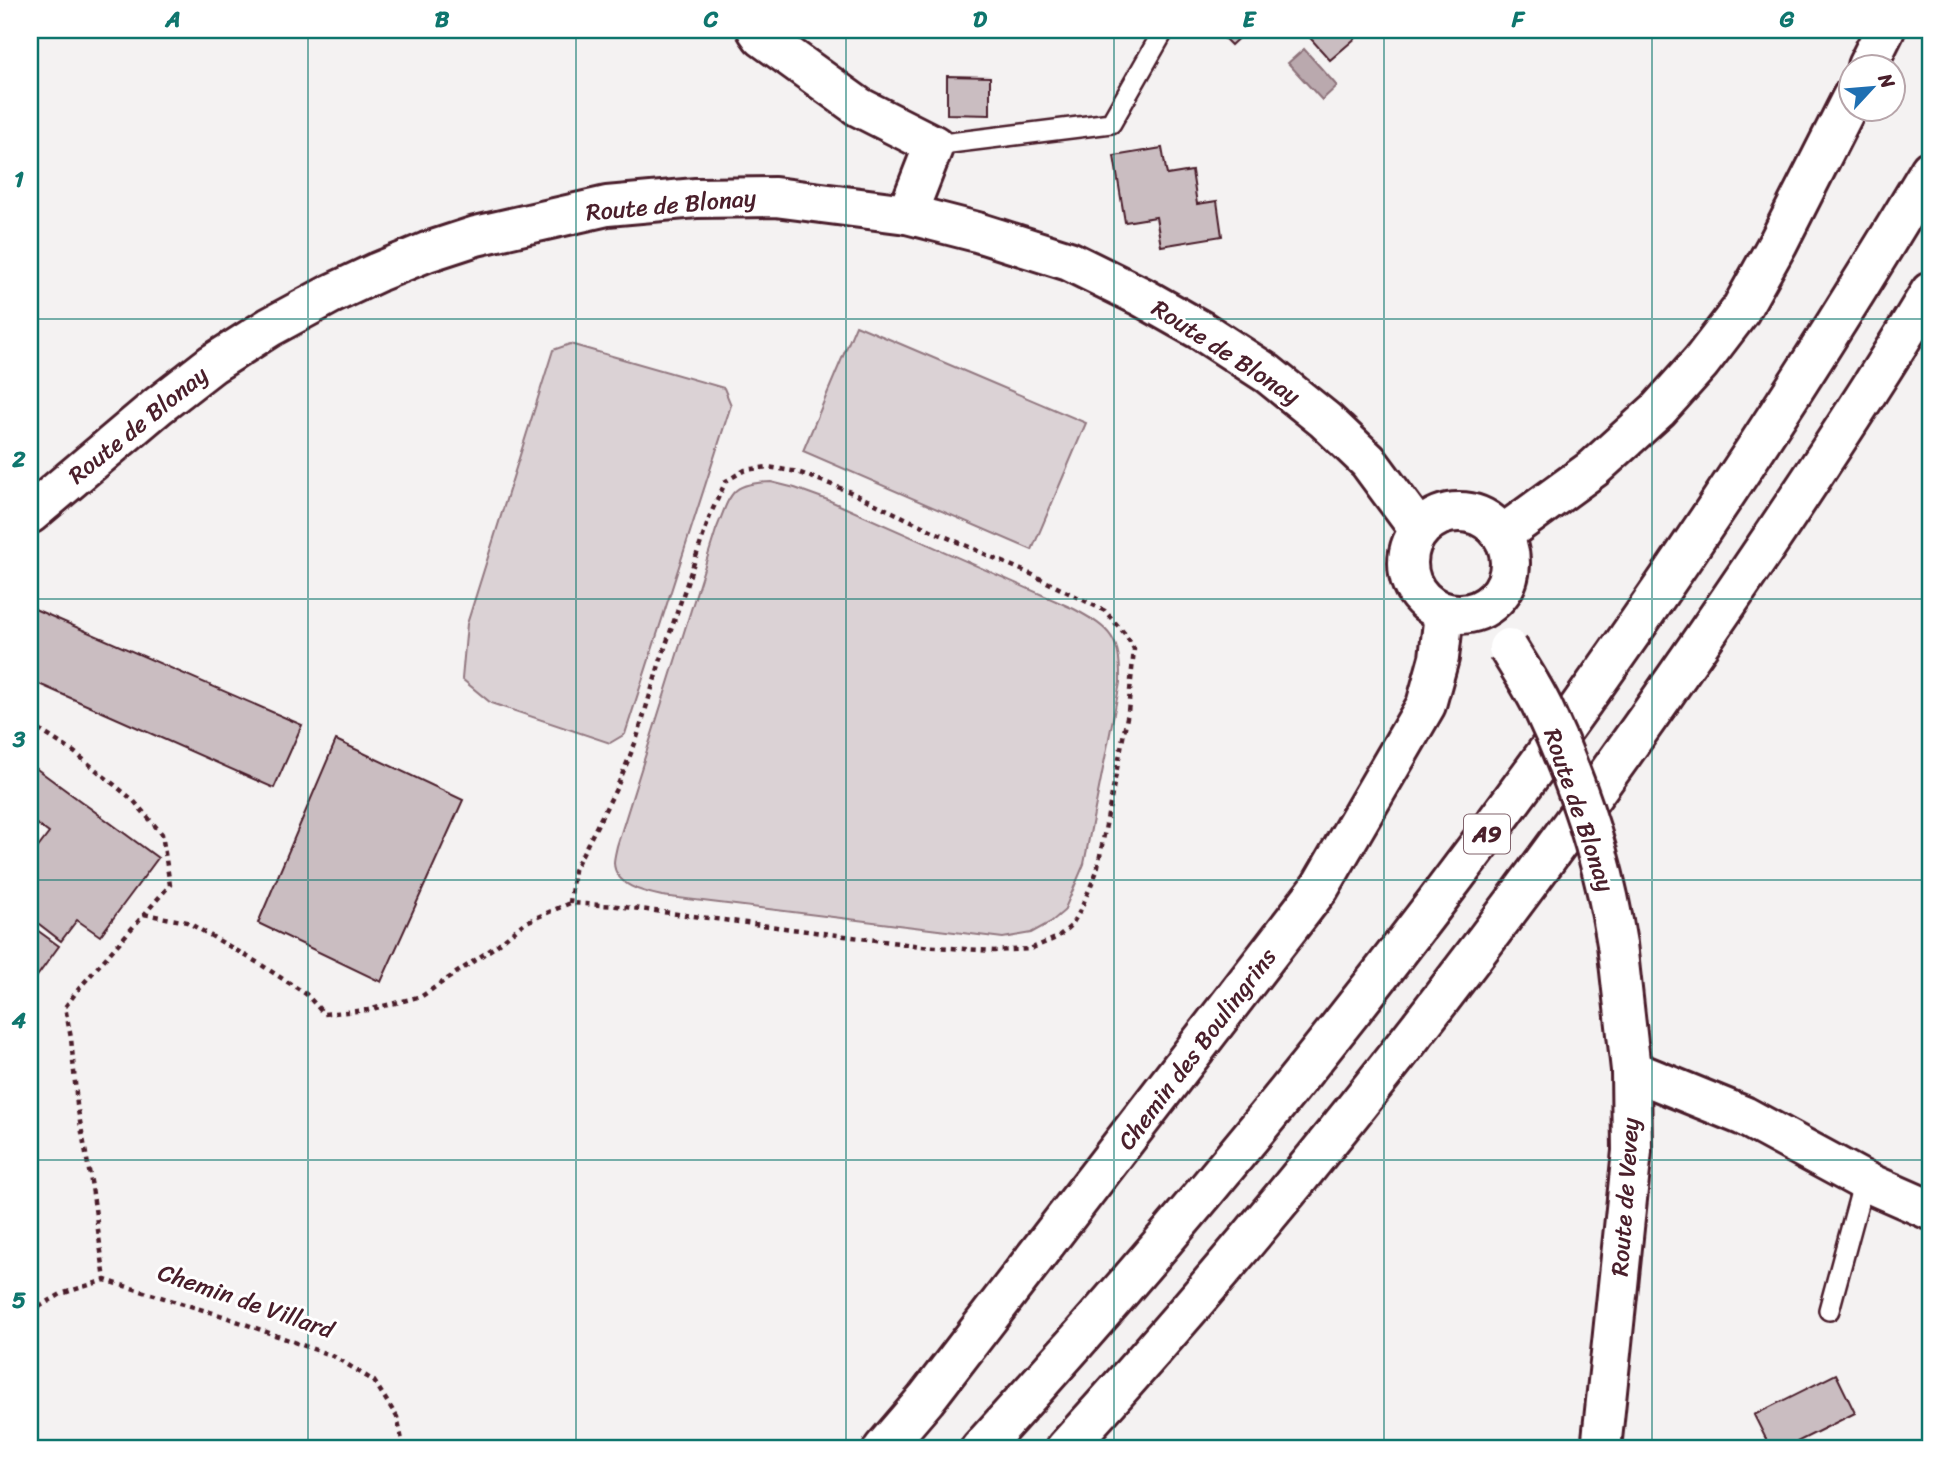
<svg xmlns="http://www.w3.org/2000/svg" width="1960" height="1479" font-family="Sriracha,sans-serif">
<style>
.green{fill:#dbd2d5;stroke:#927880;stroke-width:2}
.water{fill:#baa9ae;stroke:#8d727a;stroke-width:2}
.building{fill:#cabdc1;stroke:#4a1f2b;stroke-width:2}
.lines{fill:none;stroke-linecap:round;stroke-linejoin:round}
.service-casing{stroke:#4a1f2b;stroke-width:24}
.minor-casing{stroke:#4a1f2b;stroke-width:44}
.tertiary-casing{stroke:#4a1f2b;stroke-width:44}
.motorway-casing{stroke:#4a1f2b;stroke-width:44}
.path{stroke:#4a1f2b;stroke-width:4.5;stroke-dasharray:5 5;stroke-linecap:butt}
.service{stroke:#fff;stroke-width:19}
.minor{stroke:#fff;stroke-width:38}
.tertiary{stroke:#fff;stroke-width:38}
.motorway{stroke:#fff;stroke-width:38}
.tertiary-bridge-casing{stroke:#4a1f2b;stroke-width:44;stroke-linecap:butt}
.tertiary-bridge{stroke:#fff;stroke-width:38}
.grid{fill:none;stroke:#0f766e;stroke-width:2;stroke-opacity:0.55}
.labels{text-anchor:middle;stroke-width:6;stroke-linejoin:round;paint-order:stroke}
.shield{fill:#fff;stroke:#80626b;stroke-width:2}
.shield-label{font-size:23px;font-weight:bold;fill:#4a1f2b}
.street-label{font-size:24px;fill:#4a1f2b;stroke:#fff}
.neatline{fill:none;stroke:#0f766e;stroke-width:2.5}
.grid-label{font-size:23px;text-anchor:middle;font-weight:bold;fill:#0f766e}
</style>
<rect width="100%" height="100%" fill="#f4f2f2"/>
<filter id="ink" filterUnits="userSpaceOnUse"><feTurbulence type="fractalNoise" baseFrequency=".0143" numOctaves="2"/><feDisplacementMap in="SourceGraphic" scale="14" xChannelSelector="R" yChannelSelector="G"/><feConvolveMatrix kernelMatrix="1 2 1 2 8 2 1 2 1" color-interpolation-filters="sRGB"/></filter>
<g filter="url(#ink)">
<path class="green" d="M856,325L1086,423L1032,550L803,451Z
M570,344L724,388L731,405L625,734L610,743L491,703L462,679L467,624L553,350Z
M771,482L795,488L828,500L1074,609C1111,629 1121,638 1120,683L1084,864L1064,911L1051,922L1031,933L1003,938L662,896C644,892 615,886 614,863C614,858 616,851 617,846L716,530C731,494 729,483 771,482Z"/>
<path class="water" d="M1304,49L1337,86L1322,100L1288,63Z"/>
<path class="building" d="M1216,30H1247L1231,45Z
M1303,30H1365L1330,60Z
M947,76L990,77V115L947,114Z
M1162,148L1167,175L1192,171L1197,204L1217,201L1222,236L1161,246L1156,217L1125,222L1114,156Z
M30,607L302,725L274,788L30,680Z
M336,740L463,800L381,982L258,923Z
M30,764L158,858L100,936L77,920L61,941L30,917V910L36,901L30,896V858L49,833L30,819Z
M30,925L59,946L30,986Z
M1836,1374L1855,1413L1783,1449H1771L1754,1415Z"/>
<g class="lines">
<g class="service-casing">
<path id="service" d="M934,145L1111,123L1164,30
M1829,1310L1864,1181"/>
</g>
<g class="minor-casing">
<path id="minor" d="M757,30L762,37L859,107L934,145L907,214
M1867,66L1885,30
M1502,535L1594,468L1658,410L1701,362L1740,311L1778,243L1852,97
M1631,1070L1744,1116L1864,1181L1930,1210
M883,1449L926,1399L1320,887L1426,705L1439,658L1444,613"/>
</g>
<g class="tertiary-casing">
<path id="tertiary" d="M1408 563a51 51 0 1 1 102 0a51 51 0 1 1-102 0Z
M30,514L158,406L212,364L270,327L331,294L378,272L427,252L476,236L607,206L696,198L775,197L907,214L977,232L1069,261L1142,297L1202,331L1268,374L1325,420L1368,461L1419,530
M1601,1449L1632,1151L1631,1070L1617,944"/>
</g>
<g class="motorway-casing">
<path id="motorway" d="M980,1449C1339,1057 1657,626 1930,170
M1065,1449C1298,1193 1511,918 1707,633C1784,521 1860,408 1930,292"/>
</g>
<path class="path" d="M30,724L74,752L133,800L162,834L170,885L81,986L65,1007L71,1038L77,1105L92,1187L105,1280
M144,914L187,922L260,964L306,994L324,1014L368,1010L422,996L496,946L524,923L570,903L617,906L921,946L994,951L1030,949L1056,938L1071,926L1080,911L1097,871L1128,712L1134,649L1126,635L1105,611L1033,575L937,533L848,491L798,472L768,467L745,470L726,481L711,513L659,665L636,741L617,787L574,870L570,903
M30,1312L61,1294L105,1280L223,1316L335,1357L374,1381L397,1417L403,1445L402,1449"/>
<use href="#service" class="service"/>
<use href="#minor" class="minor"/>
<use href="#tertiary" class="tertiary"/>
<use href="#motorway" class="motorway"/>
<g class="tertiary-bridge-casing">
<path id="tertiary-bridge" d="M1508,648C1520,668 1533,687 1543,708C1579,784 1604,862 1617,944"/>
</g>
<use href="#tertiary-bridge" class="tertiary-bridge"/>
</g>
</g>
<path class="grid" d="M308,30V1449M576,30V1449M846,30V1449M1114,30V1449M1384,30V1449M1652,30V1449M30,319H1930M30,599H1930M30,880H1930M30,1160H1930"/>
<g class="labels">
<rect class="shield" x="1464" y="814.5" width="46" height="39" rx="5"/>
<g class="shield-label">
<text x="1487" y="842">A9</text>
</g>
<g class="street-label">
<text transform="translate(671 205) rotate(-5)" y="8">Route de Blonay</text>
<text transform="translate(1226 352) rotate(33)" y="8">Route de Blonay</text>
<text transform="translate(138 425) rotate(-39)" y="8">Route de Blonay</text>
<text transform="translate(1579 810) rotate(71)" y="8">Route de Blonay</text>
<text transform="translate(1197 1049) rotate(-53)" y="8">Chemin des Boulingrins</text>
<text transform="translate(1625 1197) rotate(-86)" y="8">Route de Vevey</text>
<text transform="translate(246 1301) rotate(19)" y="8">Chemin de Villard</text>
</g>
</g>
<rect width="1960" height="1479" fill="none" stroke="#fff" stroke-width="77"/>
<g transform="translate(1872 88) rotate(64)"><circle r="33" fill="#ffffff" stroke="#b7a5aa" stroke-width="2"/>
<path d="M0-5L12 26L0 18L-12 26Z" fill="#1f6fb2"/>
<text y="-10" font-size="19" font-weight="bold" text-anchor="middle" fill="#4a1f2b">N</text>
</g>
<rect x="38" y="38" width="1884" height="1402" class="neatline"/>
<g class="grid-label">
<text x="173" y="27">A</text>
<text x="442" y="27">B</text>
<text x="711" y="27">C</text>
<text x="980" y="27">D</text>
<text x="1249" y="27">E</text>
<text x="1518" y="27">F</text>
<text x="1787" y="27">G</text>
<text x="19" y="187">1</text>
<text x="19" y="467">2</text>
<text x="19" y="747">3</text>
<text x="19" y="1028">4</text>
<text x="19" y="1308">5</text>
</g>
</svg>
